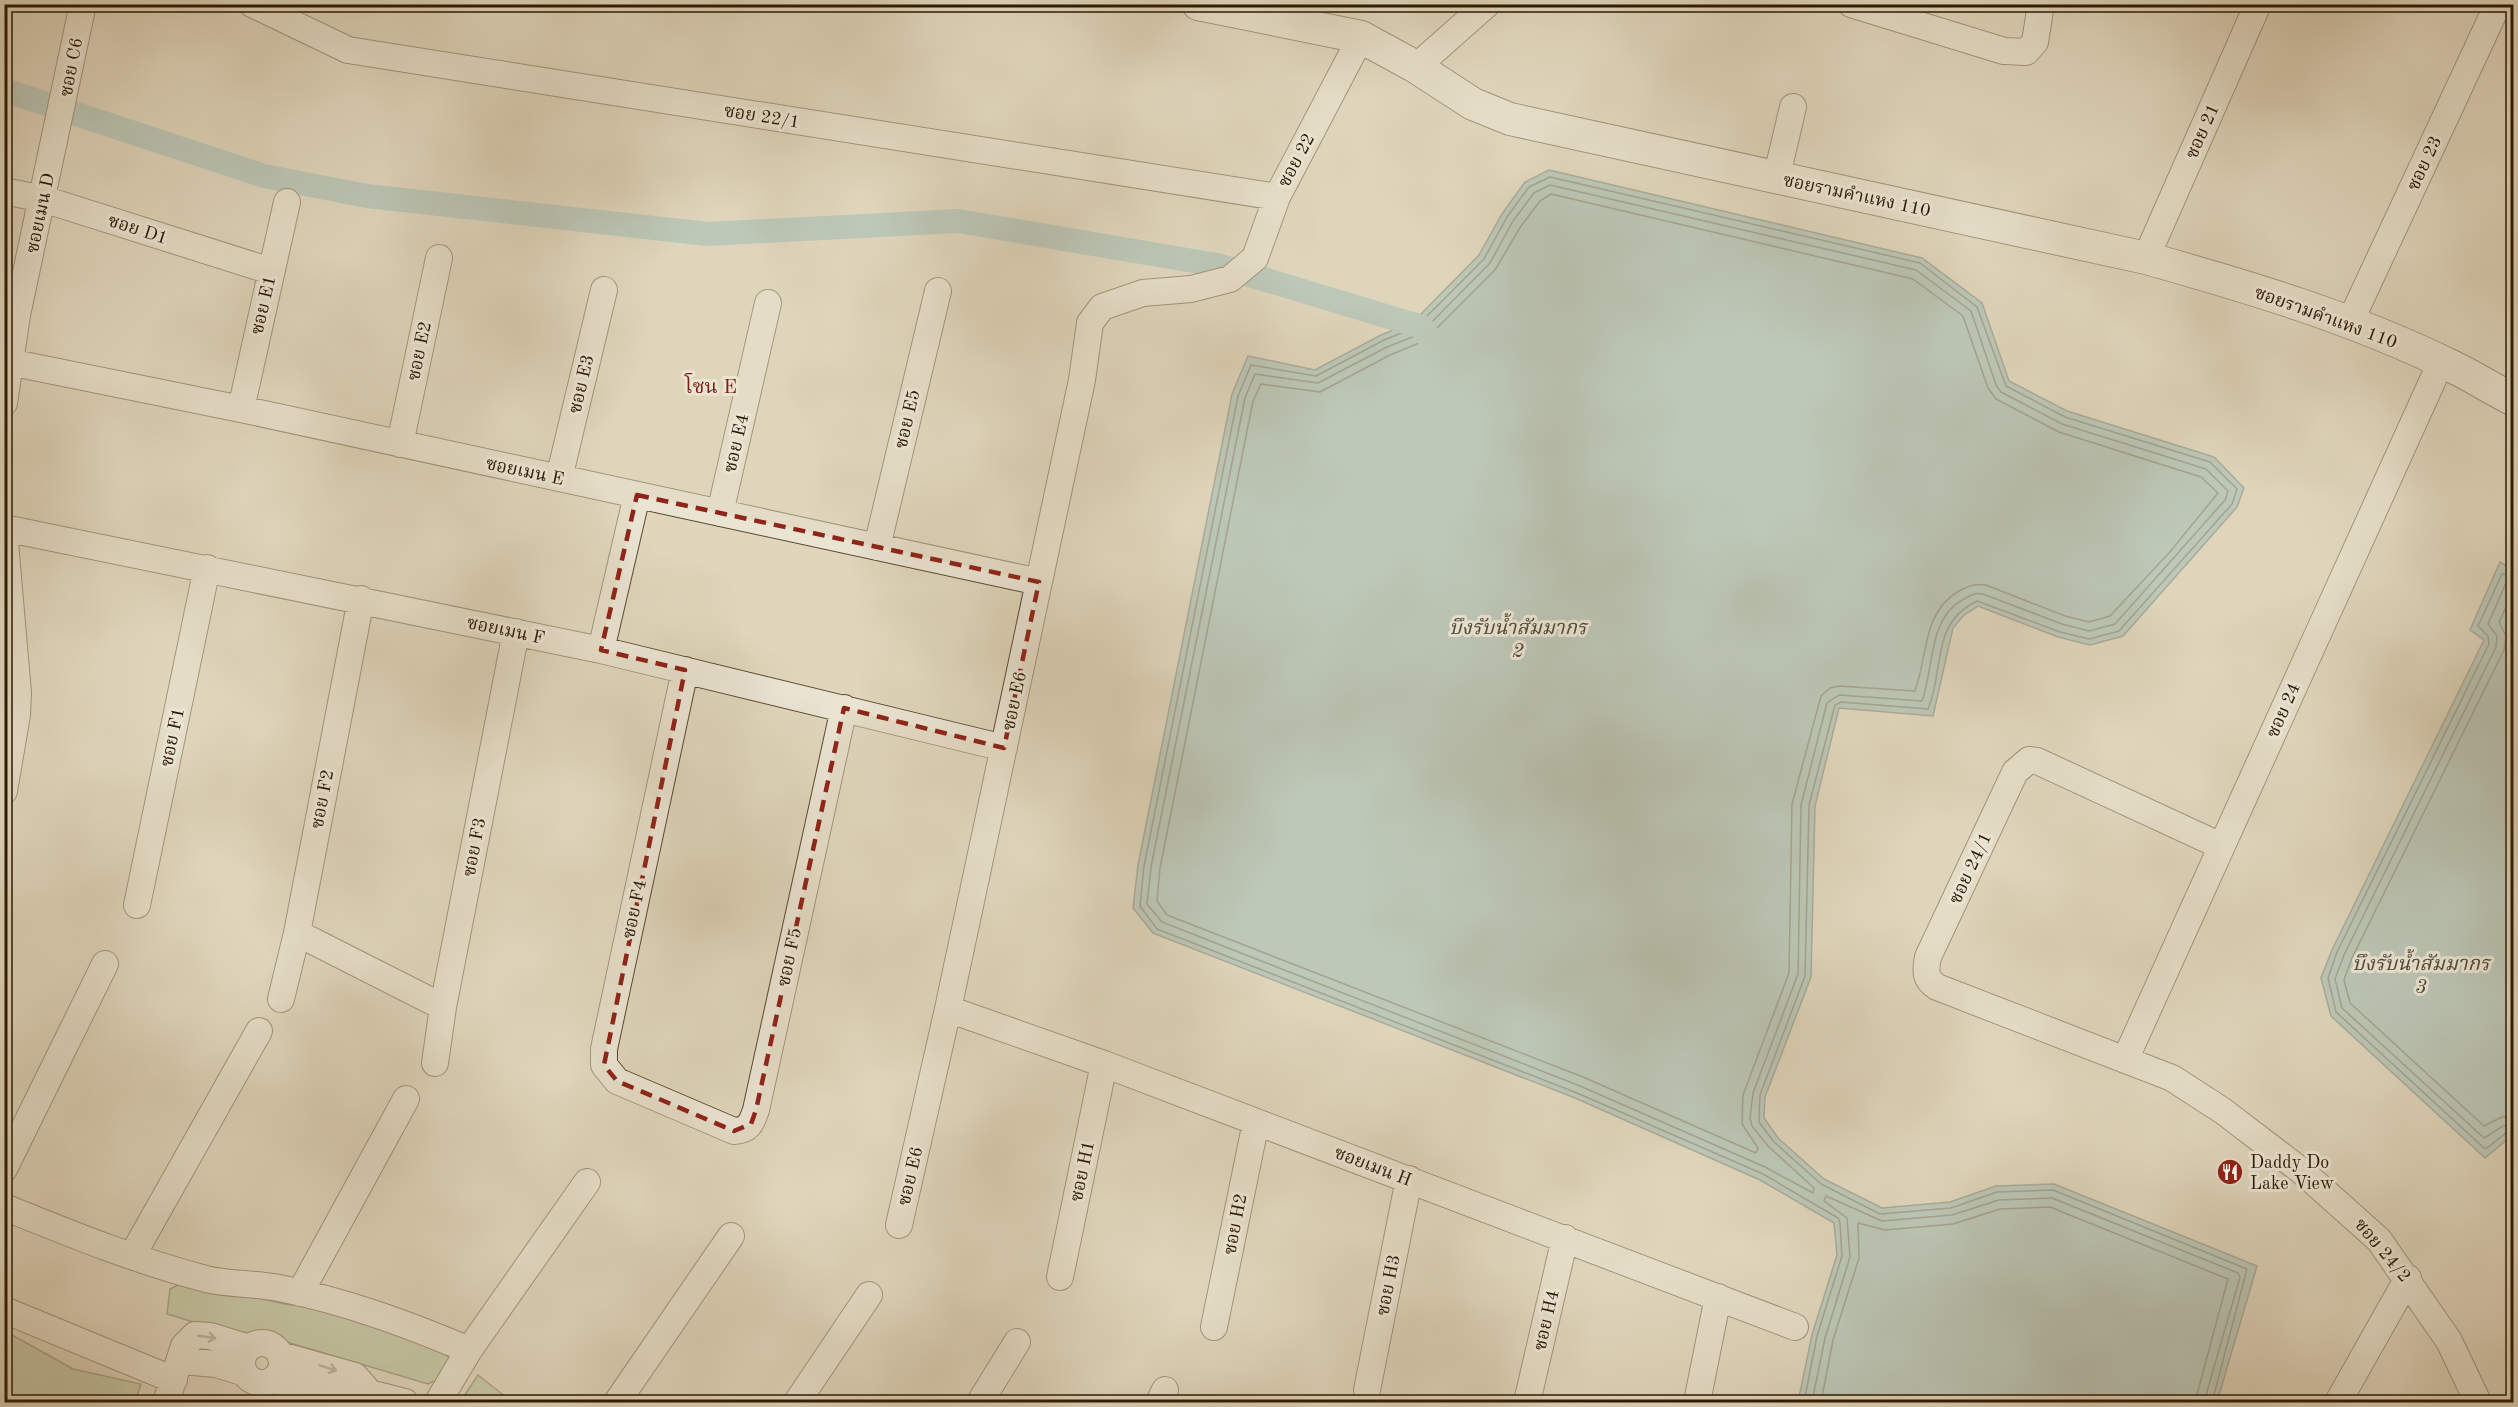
<svg xmlns="http://www.w3.org/2000/svg" width="2518" height="1407" font-family="'Old Standard TT','Noto Serif Thai',serif">
<style>
.green{fill:#b0be92;stroke:#6e6c4a;stroke-width:1.5}
.water{fill:#94b8b4;stroke:#6b786d;stroke-width:1.5}
.lines{fill:none;stroke-linecap:round;stroke-linejoin:round}
.shore{stroke:#60685b;stroke-width:1.5}
.canal{stroke:#94b8b4;stroke-width:24}
.minor-casing{stroke:#5a4830;stroke-width:28}
.tertiary-casing{stroke:#5a4830;stroke-width:34}
.minor{stroke:#eae4d3;stroke-width:26}
.tertiary{stroke:#eae4d3;stroke-width:32}
.oneway{stroke:#958975}
.marked{fill:none;stroke:#8f2418;stroke-width:4.5;stroke-dasharray:12 8;stroke-linejoin:round}
.labels{text-anchor:middle;stroke-width:6;stroke-linejoin:round;paint-order:stroke}
.street-label{font-size:18px;fill:#2d1902;stroke:#eae4d3}
.poi-label{font-size:18px;fill:#2d1902;stroke:#eae4d3;text-anchor:start}
.neighbourhood-label{font-size:20px;fill:#7a1f14;stroke:#eae4d3}
.water-label{font-size:20px;font-style:italic;fill:#4c4937;stroke:#eae4d3}
</style>
<rect width="100%" height="100%" fill="#dfd6bb"/>
<filter id="stains"><feTurbulence type="fractalNoise" baseFrequency=".00333" numOctaves="4"/><feColorMatrix values="0 0 0 0 .2 0 0 0 0 .09 0 0 0 0 .02 0 0 0 .5 -.17"/></filter>
<radialGradient id="worn" r=".72"><stop offset=".6" stop-color="#630" stop-opacity="0"/><stop offset="1" stop-color="#630" stop-opacity=".3"/></radialGradient>
<path class="green" d="M184,1282L285,1304L353,1314L440,1348L450,1359L437,1380L428,1384L280,1340L216,1329L167,1314L170,1289Z
M5,1331L73,1369L141,1384L135,1402H5Z
M478,1375L512,1402H460Z"/>
<path class="water" d="M1549,170L1922,258L1982,303L2009,381L2067,411L2214,457L2244,488L2237,507L2123,636L2090,645L2058,637L1978,606L1964,615L1953,628L1933,716L1839,708L1815,806L1811,977L1765,1097L1764,1118L1778,1138L1824,1179L1882,1208L1950,1202L1996,1186L2054,1184L2257,1266L2217,1402H1798L1812,1335L1837,1255L1834,1223L1760,1180L1575,1098L1153,933L1133,908L1138,865L1232,394L1248,356L1315,370L1381,335L1413,322L1479,255L1502,214L1525,182Z
M2500,562L2514,570V1144L2508,1139L2485,1158L2331,1016L2321,978L2332,950L2484,640L2470,630Z"/>
<g class="lines">
<path class="shore" d="M1550,185L1916,270L1971,311L1996,385L2001,392L2062,424L2206,469L2228,491L2225,500L2115,624L2089,631L2062,624L1983,594C1975,592 1969,596 1962,600C1928,619 1934,669 1922,701L1839,695L1827,703L1801,805L1798,974L1753,1093L1750,1118L1752,1126L1768,1146L1814,1188L1813,1193L1765,1167L1580,1086L1162,922L1147,904L1151,867L1245,398L1255,374L1318,383L1387,347L1420,334L1490,263L1513,221L1534,193Z
M1551,194L1913,279L1963,316L1988,388L1996,399L2059,432L2201,477L2218,493L2169,553L2110,616L2089,622L2065,616L1986,585C1975,583 1969,586 1959,591C1922,612 1928,656 1915,691L1839,686L1830,688L1821,696L1792,804L1789,973L1743,1095L1742,1124L1758,1148L1756,1153L1583,1077L1167,915L1157,901L1160,868L1253,401L1261,384L1320,392L1390,355L1424,341L1495,270L1521,226L1540,201Z
M2514,575L2502,574L2478,626L2488,636L2489,644L2337,952L2328,978L2336,1012L2484,1148H2487L2506,1133L2514,1135
M2514,582L2506,583L2488,624L2497,636L2496,647L2344,955L2335,979L2342,1008L2484,1138L2503,1126H2514
M2514,591L2499,622L2506,636L2504,650L2352,958L2344,980L2350,1003L2484,1126L2502,1117H2514
M1804,1402L1817,1336L1842,1256L1840,1223L1838,1218L1763,1174L1577,1093L1157,929L1140,906L1144,866L1238,396L1251,365L1316,376L1384,340L1416,327L1484,259L1507,217L1529,187L1550,177L1920,263L1977,307L2006,386L2065,417L2210,462L2237,489L2232,504L2119,631L2089,639L2060,632L1977,601C1930,624 1945,668 1928,709L1841,702L1835,705L1809,805L1805,976L1760,1095L1759,1122L1774,1142L1821,1184L1880,1214L1951,1208L1997,1192L2053,1190L2247,1269L2212,1402
M1812,1402L1825,1338L1850,1257L1847,1218L1824,1201L1826,1196L1882,1221L1952,1215L1999,1200L2052,1198L2238,1273L2240,1277L2204,1402
M1821,1402L1833,1340L1859,1258L1858,1223L1885,1230L1953,1224L2000,1209L2050,1207L2228,1279L2195,1402"/>
<path class="canal" d="M4,90L264,176L367,196L708,234L958,221L1217,265L1422,327L1432,343"/>
<g class="minor-casing">
<path id="minor" d="M252,4L348,50L1277,197
M1851,4L2004,51L2026,52L2035,42L2041,4
M1416,67L1487,4
M1776,179L1793,107
M4,191L43,199L271,271
M2146,258L2258,4
M2350,322L2498,4
M4,361L241,409L1039,582
M4,403L17,315L83,4
M241,409L287,202
M400,444L439,258
M559,478L604,290
M720,513L768,303
M4,528L601,650L1004,748
M4,531L18,693L17,715L4,791
M877,547L938,291
M601,650L637,495
M685,670L604,1049V1065L617,1081L734,1131C749,1130 751,1124 756,1110L844,708
M2221,846L2037,761L2029,760L2015,772L1928,957C1925,972 1925,979 1937,987L2172,1078L2223,1111L2304,1173L2379,1240L2449,1341L2478,1402
M137,905L207,568
M297,933L443,1007
M281,999L297,933L361,599
M948,1009L1104,1064L1795,1327
M2125,1060L2441,362
M435,1063L443,1007L516,632
M4,1169L105,964
M4,1207C71,1234 137,1261 206,1279C230,1285 255,1283 279,1288C345,1301 407,1324 469,1350
M899,1225L948,1009L1082,380L1090,323L1102,307L1143,293L1191,289L1230,279L1255,258L1277,197L1361,37
M132,1256L259,1031
M1060,1277L1104,1064
M300,1293L406,1099
M4,1310L174,1380
M1214,1327L1256,1122
M242 1363a20 20 0 1 1 40 0a20 20 0 1 1-40 0Z
M280,1355L355,1376L370,1393
M181,1361L216,1364L245,1373
M272,1380L344,1398L370,1393L405,1402
M1367,1390L1409,1179
M166,1402L184,1346L195,1335L210,1336L249,1348
M438,1402L469,1350L587,1182
M617,1402L731,1236
M797,1402L869,1295
M980,1402L1017,1342
M1159,1402L1165,1390
M1527,1402L1565,1238
M1697,1402L1718,1297
M2338,1402L2408,1278"/>
</g>
<g class="tertiary-casing">
<path id="tertiary" d="M1198,4L1361,37L1416,67L1473,104L1510,119L2146,258C2249,287 2353,318 2449,365C2471,375 2492,389 2514,400"/>
</g>
<use href="#minor" class="minor"/>
<use href="#tertiary" class="tertiary"/>
</g>
<defs><path id="oneway-shaft" d="M-6 0H5M1.5-3L5.5 0L1.5 3" fill="none" stroke-width="1.6" stroke-linecap="round" stroke-linejoin="round" transform="scale(1.5)"/></defs>
<g class="oneway">
<use href="#oneway-shaft" transform="translate(207 1337) rotate(8)"/>
<use href="#oneway-shaft" transform="translate(328 1368) rotate(18)"/>
</g>
<path d="M0 0H2518V1407H0ZM637,495L1039,582L1004,748L844,708L756,1110L751,1124L734,1131L617,1081L604,1065L685,670L601,650Z" fill="#dfd6bb" fill-opacity=".55" fill-rule="evenodd"/>
<path class="marked" d="M637,495L1039,582L1004,748L844,708L756,1110L751,1124L734,1131L617,1081L604,1065L685,670L601,650Z"/>
<defs>
<g id="restaurant-disc" transform="scale(1.35)"><circle r="9.5" fill="#8f2418" stroke="#eae4d3"/><path d="M-5-6h1v4h1v-4h1v4h1v-4h1v5L-1.5 .5V6h-2V.5L-5-1ZM5-6V6H3V1.5H1.5Q1.5-4 5-6Z" fill="#fff"/></g>
</defs>
<g fill-rule="evenodd">
<use href="#restaurant-disc" x="2230" y="1172"/>
</g>
<g class="labels">
<g class="street-label">
<text transform="translate(71 67) rotate(-79)" y="6">ซอย C6</text>
<text transform="translate(762 116) rotate(9)" y="6">ซอย 22/1</text>
<text transform="translate(2202 131) rotate(-66)" y="6">ซอย 21</text>
<text transform="translate(1296 160) rotate(-62)" y="6">ซอย 22</text>
<text transform="translate(2424 163) rotate(-65)" y="6">ซอย 23</text>
<text transform="translate(1857 195) rotate(12)" y="6">ซอยรามคำแหง 110</text>
<text transform="translate(40 213) rotate(-78)" y="6">ซอยเมน D</text>
<text transform="translate(138 229) rotate(18)" y="6">ซอย D1</text>
<text transform="translate(263 305) rotate(-77)" y="6">ซอย E1</text>
<text transform="translate(2326 317) rotate(20)" y="6">ซอยรามคำแหง 110</text>
<text transform="translate(419 351) rotate(-78)" y="6">ซอย E2</text>
<text transform="translate(581 384) rotate(-77)" y="6">ซอย E3</text>
<text transform="translate(907 419) rotate(-77)" y="6">ซอย E5</text>
<text transform="translate(736 443) rotate(-77)" y="6">ซอย E4</text>
<text transform="translate(525 471) rotate(12)" y="6">ซอยเมน E</text>
<text transform="translate(506 630) rotate(12)" y="6">ซอยเมน F</text>
<text transform="translate(1014 701) rotate(-78)" y="6">ซอย E6</text>
<text transform="translate(2283 710) rotate(-66)" y="6">ซอย 24</text>
<text transform="translate(172 737) rotate(-78)" y="6">ซอย F1</text>
<text transform="translate(322 799) rotate(-79)" y="6">ซอย F2</text>
<text transform="translate(474 847) rotate(-79)" y="6">ซอย F3</text>
<text transform="translate(1970 868) rotate(-65)" y="6">ซอย 24/1</text>
<text transform="translate(634 909) rotate(-78)" y="6">ซอย F4</text>
<text transform="translate(789 957) rotate(-78)" y="6">ซอย F5</text>
<text transform="translate(1373 1166) rotate(21)" y="6">ซอยเมน H</text>
<text transform="translate(1082 1171) rotate(-78)" y="6">ซอย H1</text>
<text transform="translate(910 1176) rotate(-77)" y="6">ซอย E6</text>
<text transform="translate(1235 1224) rotate(-79)" y="6">ซอย H2</text>
<text transform="translate(2383 1250) rotate(50)" y="6">ซอย 24/2</text>
<text transform="translate(1388 1285) rotate(-79)" y="6">ซอย H3</text>
<text transform="translate(1546 1320) rotate(-77)" y="6">ซอย H4</text>
</g>
<g class="poi-label">
<text x="2250" y="1168">Daddy Do<tspan x="2250" dy="21">Lake View</tspan></text>
</g>
<g class="neighbourhood-label">
<text x="711" y="393">โซน E</text>
</g>
<g class="water-label">
<text x="1518" y="634">บึงรับน้ำสัมมากร<tspan x="1518" dy="23">2</tspan></text>
<text x="2421" y="970">บึงรับน้ำสัมมากร<tspan x="2421" dy="23">3</tspan></text>
</g>
</g>
<rect width="2518" height="1407" fill="none" stroke="#dfd6bb" stroke-width="24"/>
<rect x="6" y="6" width="2506" height="1395" fill="none" stroke="#2d1902" stroke-width="3"/>
<rect x="12" y="12" width="2494" height="1383" fill="none" stroke="#2d1902" stroke-width="1.5"/>
<rect width="100%" height="100%" filter="url(#stains)"/>
<rect width="100%" height="100%" fill="url(#worn)"/>
</svg>
